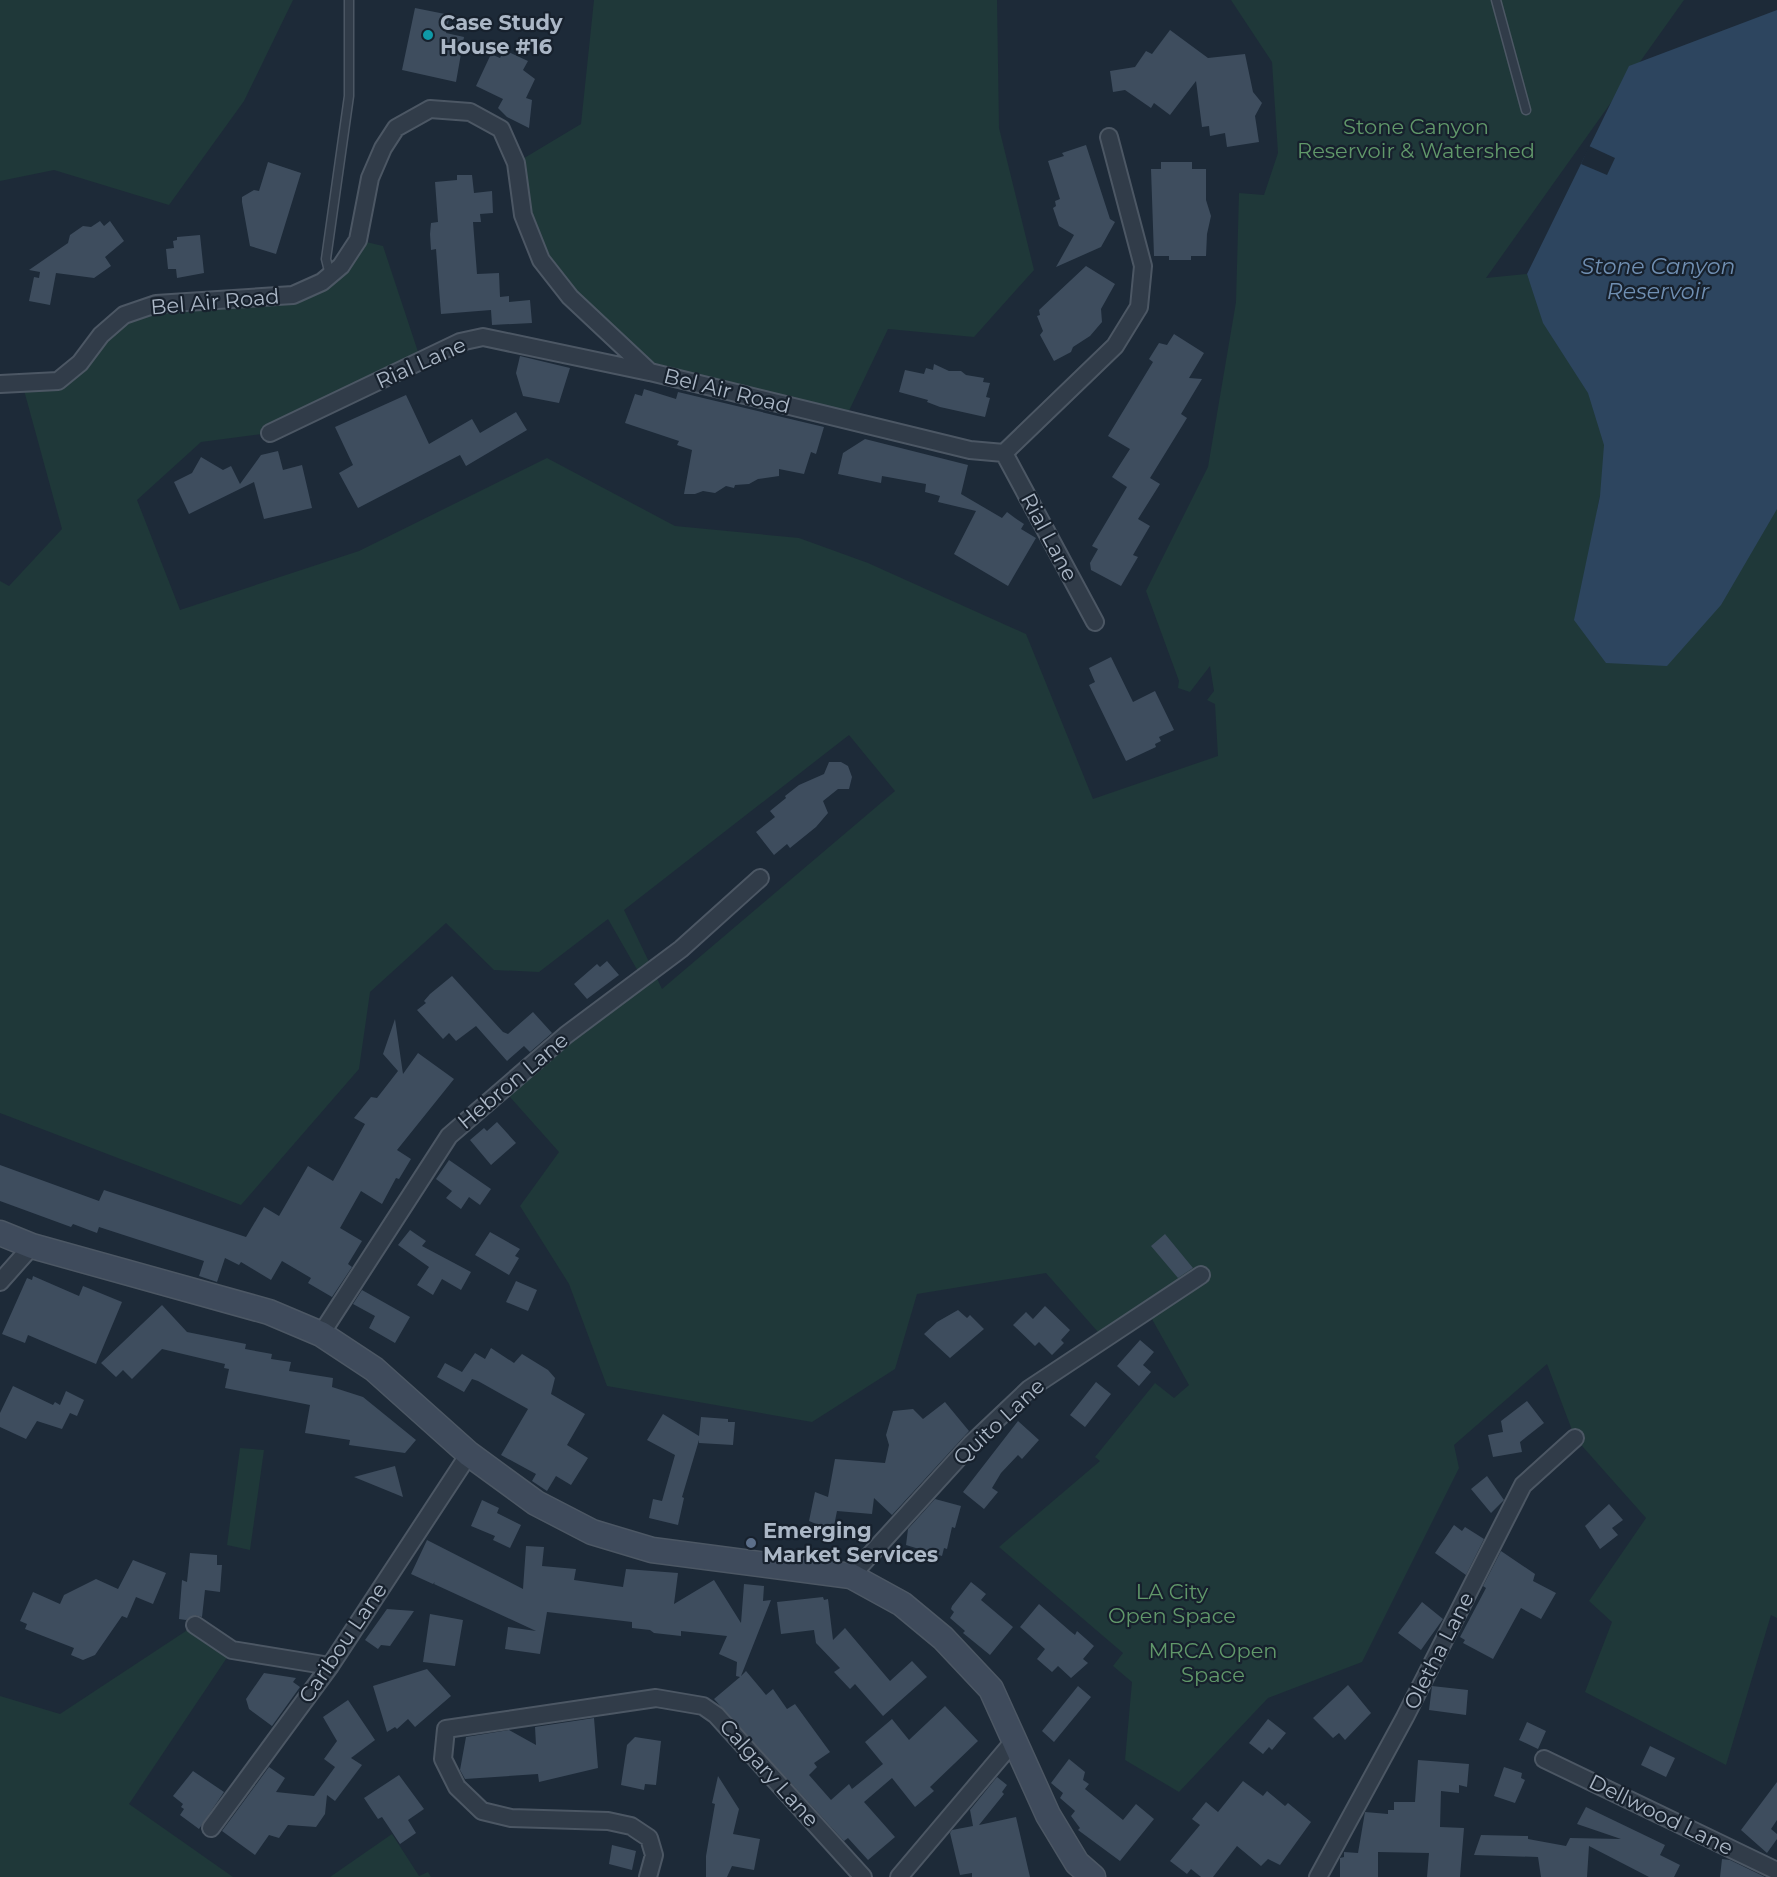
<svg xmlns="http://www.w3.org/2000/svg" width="1777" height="1877" font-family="Montserrat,sans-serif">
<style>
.green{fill:#1f3839;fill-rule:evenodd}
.water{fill:#2d455f}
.pier{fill:#1d2a38}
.building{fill:#3e4d5e}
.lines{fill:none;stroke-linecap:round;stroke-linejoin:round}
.service-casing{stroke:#4c5764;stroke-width:11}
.minor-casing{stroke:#4c5764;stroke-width:20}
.secondary-casing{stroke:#4c5764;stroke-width:27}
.service{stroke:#313c49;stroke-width:8}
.minor{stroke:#313c49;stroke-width:16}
.secondary{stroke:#3f4b5c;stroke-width:24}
.culture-dot{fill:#0f9aa8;stroke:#17212d;stroke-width:2}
.service-dot{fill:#5c6f8a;stroke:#17212d;stroke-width:2}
.labels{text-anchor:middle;stroke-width:4.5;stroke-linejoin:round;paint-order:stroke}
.poi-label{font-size:21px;font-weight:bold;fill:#abb7c6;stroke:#17212d;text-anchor:start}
.park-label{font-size:21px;fill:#61986a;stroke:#17212d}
.street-label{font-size:21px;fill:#abb7c6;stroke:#17212d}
.water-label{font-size:22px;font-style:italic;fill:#708fb2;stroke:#17212d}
</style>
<rect width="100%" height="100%" fill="#1d2a38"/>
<path class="green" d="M0,0H293L244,101L169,205L54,170L0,181Z
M594,0H997L999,128L1034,270L974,337L888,329L845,419L650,372L541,260L516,163L581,124Z
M1231,0H1684L1486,278L1527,274L1529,280L1752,260L1600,496L1597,510L1777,282V1618L1771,1615L1726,1765L1585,1692L1612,1622L1589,1601L1646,1518L1575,1438L1547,1364L1454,1445L1459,1468L1362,1662L1268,1698L1179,1792L1125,1760L1132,1682L1113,1666L1123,1653L999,1547L1100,1461L1095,1457L1155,1383L1174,1398L1189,1385L1148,1312L1105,1340L1046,1273L917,1294L895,1369L812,1422L607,1386L569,1284L520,1206L559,1152L502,1088L643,980L608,919L539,972L494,970L446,923L370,992L359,1069L241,1205L0,1113V581L9,586L62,529L22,383L58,381L124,315L293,295L322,282L358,240L383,246L421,361L270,433L201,442L137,500L180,610L359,551L547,458L675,526L799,538L868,563L1026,634L1093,799L1218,756L1215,704L1207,700L1214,691L1210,666L1190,692L1178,688L1179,681L1146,591L1208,467L1236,302L1239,193L1264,195L1278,153L1272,62ZM849,735L895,791L662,989L624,910Z
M240,1448L264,1450L250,1550L227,1545Z
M195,1625L232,1650L129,1804L233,1877H0V1696L60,1714Z
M392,1834L419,1876L428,1872L431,1877H330Z"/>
<path class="water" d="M1777,10V509L1721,605L1667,666L1606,663L1574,620L1600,496L1604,445L1588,393L1543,323L1527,274L1629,66Z"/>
<path class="pier" d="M1589,146L1615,158L1607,175L1581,164Z"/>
<path class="building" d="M415,8L450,15L446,33L464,37L456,82L402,70Z
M1170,30L1208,58L1245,54L1253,92L1262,103L1255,116L1259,142L1227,147L1225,133L1210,136L1209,126L1202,127L1196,81L1170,115L1154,103L1151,108L1125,90L1113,92L1110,71L1135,67L1146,51L1152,54Z
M504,50L528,61L523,70L535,79L526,98L532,100L529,128L507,117L498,108L503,99L476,86L491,54L500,58Z
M1086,145L1110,219L1115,222L1101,247L1056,267L1074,235L1059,226L1053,208L1056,206L1055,201L1060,199L1048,161L1064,156L1062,153Z
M268,162L301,173L276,254L250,246L242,202V197L254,190L259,191Z
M1161,162H1192V169H1206V200L1211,216L1207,234L1206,256H1191V260H1169V256H1154L1151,169H1161Z
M457,175H472L474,193L492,191L493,213L480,214L481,222H473L477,274L499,273L500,297L509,296V302L530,300L532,323L492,325L491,310L441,314L436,249L431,250L430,234L431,223L438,222L435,182L457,180Z
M100,221L104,226L110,221L124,241L105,257L111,266L94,278L56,273L50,305L29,301L34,277L39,278L40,272L29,270L68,243L70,235L83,226L91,227Z
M200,235L204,273L177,278L176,269H168L166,249L174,248L173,241L177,240V237Z
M1086,266L1115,284L1101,309L1102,322L1090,336L1073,347L1071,352L1054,361L1040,335L1043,331L1037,316L1040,315L1039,310Z
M1174,334L1204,353L1189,378L1202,379L1181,414L1187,418L1150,478L1160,484L1138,519L1150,526L1133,555L1138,557L1121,586L1091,570L1090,563L1098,549L1092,546L1127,487L1112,477L1130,449L1108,436L1153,362L1149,359L1159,343L1167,345Z
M520,356L570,368L559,403L523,396L516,373Z
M934,364L949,371H961L966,375L984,378L983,382L990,383L986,397L990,398L985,417L940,407L927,402L928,400L899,392L905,370L924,374L926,368L933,370Z
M644,389L676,399L678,392L824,427L816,454L811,452L804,474L779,469V476L758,479L749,484L735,485L734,488L726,486L715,493L703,491L695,494H684L692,450L677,445L679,441L625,423L635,394L642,396Z
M406,395L429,444L472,419L480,433L516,412L527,430L466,466L460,455L358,508L339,473L353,465L335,427Z
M865,439L968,465L961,494L1002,518L1007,512L1015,518L1024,524L1021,529L1036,538L1008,586L954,554L976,511L938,502L940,496L925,492L926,484L882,476L881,483L838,474L843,453Z
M278,451L283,470L302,465L312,508L264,519L254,482L189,514L174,482L192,473L201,457L223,470L231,466L240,484L261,455Z
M1111,657L1133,702L1155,691L1174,730L1159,737L1161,741L1155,744L1156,747L1126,761L1089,685L1095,682L1089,668Z
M829,762H841L848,766L852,777L849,789H838L823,801L828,813L816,827L790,848L787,844L774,855L756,832L775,817L770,811L786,798L785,796L799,785L824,774Z
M607,961L619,975L587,999L574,984L597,964L600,967Z
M452,976L503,1032L508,1034L533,1012L552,1033L530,1052L524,1046L507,1061L476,1026L456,1041L449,1033L443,1039L417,1010L426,1003L424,1001L430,994Z
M395,1019L403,1074L418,1053L454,1079L397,1150L411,1159L399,1179L396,1178L382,1204L361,1191L340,1228L362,1241L348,1264L352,1267L332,1297L308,1283L311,1278L282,1261L271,1280L241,1262L239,1265L225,1258L217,1282L199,1276L204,1261L99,1227L97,1233L73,1224L71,1227L0,1201V1165L99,1201L104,1190L246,1237L264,1207L279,1216L308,1166L333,1181L365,1124L354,1118L371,1097L377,1098L398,1071L383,1054Z
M497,1122L516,1143L491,1165L470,1140L484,1128L487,1131Z
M449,1160L491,1189L480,1205L469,1197L461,1209L446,1198L452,1191L436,1179Z
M410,1230L426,1241L422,1246L471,1272L461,1290L442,1279L433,1295L417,1285L429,1267L398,1245Z
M490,1232L520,1249L515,1256L519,1258L509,1275L475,1255Z
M1165,1234L1193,1268L1178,1278L1151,1246Z
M33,1276L79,1296L83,1286L122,1302L96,1364L28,1335L25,1343L2,1334L27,1278L32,1280Z
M516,1281L537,1290L528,1311L506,1302Z
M362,1290L410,1317L395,1343L369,1328L375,1316L353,1304Z
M162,1305L187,1332L246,1344L245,1349L272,1354L271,1359L291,1362L289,1371L333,1378L332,1387L363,1397L416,1440L405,1453L349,1445L350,1440L305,1433L310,1405L225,1388L229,1369L224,1368L225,1364L162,1349L132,1379L123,1370L116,1377L101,1363Z
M1045,1306L1070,1330L1061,1340L1064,1343L1052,1355L1039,1342L1035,1346L1013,1325L1026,1312L1033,1319Z
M958,1310L967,1318L970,1315L984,1329L950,1358L924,1334L937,1322Z
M1140,1340L1154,1352L1143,1365L1151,1372L1139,1386L1117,1366Z
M491,1348L514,1363L522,1354L548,1370L555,1378L551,1394L585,1414L567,1445L588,1458L571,1485L556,1476L547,1491L532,1481L536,1474L501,1455L528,1409L478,1381L472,1379L464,1392L437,1377L445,1363L462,1372L475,1353L485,1359Z
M1096,1382L1111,1394L1085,1427L1070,1415Z
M13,1386L53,1405L55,1402L60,1405L66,1391L84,1400L77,1416L70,1413L62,1429L37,1421L26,1439L0,1427V1413Z
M1527,1401L1544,1423L1520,1442L1522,1452L1493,1457L1488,1435L1503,1432L1501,1421Z
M945,1402L969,1431L892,1515L874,1498L872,1514L837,1511L833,1531L809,1521L815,1492L828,1497L835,1459L885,1463L889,1445L886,1435L893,1411L913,1409L923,1419Z
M663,1414L699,1436L701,1417L728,1419V1422H735L733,1445L699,1443V1440L682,1497L684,1498L678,1525L649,1518L653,1499L662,1501L675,1455L647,1440Z
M1018,1421L1039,1440L1022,1459L1018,1455L1001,1473L992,1488L998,1492L984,1509L963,1492Z
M395,1466L403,1497L354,1477Z
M1487,1476L1504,1500L1491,1513L1471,1489Z
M935,1499L961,1506L955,1528L952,1527L947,1549L944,1548L942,1556L906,1545L908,1529Z
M482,1500L499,1508L497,1513L521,1525L510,1548L493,1540L495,1536L471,1526Z
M1609,1504L1623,1520L1612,1528L1618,1535L1600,1549L1585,1526Z
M1454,1525L1462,1531L1465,1527L1484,1539L1466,1575L1435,1553Z
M427,1540L523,1589L526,1546L544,1547L542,1566L576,1569L574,1580L623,1587L626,1569L678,1573L674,1604L714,1580L741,1623L744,1584L764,1586L763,1601L771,1600L741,1676L746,1671L766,1695L773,1689L787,1709L795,1704L830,1752L814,1763L817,1767L809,1775L831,1800L849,1784L852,1789L883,1764L865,1742L892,1719L909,1740L945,1706L978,1741L930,1787L934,1791L915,1807L892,1778L864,1802L895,1837L868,1860L848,1838L844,1841L714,1699L740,1677L736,1676L737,1662L719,1654L727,1636L681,1631V1636L654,1633L650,1630L632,1628V1622L547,1612L540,1654L505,1649L508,1627L536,1631L434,1584L435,1582L433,1584L411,1574Z
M1501,1551L1535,1574L1533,1581L1556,1593L1541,1619L1521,1608L1493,1659L1463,1643L1465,1640L1460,1637L1486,1588L1483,1586Z
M190,1553L217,1555V1565H222L220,1592L205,1590L202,1617L195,1615L186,1620L179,1619L182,1580L187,1582Z
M133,1560L166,1573L153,1604L136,1597L127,1618L122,1616L95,1655L83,1660L71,1655L74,1648L25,1629L27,1624L20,1621L33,1592L60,1604L64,1595L96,1579L118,1589Z
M971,1582L986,1594L981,1600L1013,1627L990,1655L963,1633L965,1631L950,1618L954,1612L951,1609L952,1606Z
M823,1597L824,1600L828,1599L833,1640L845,1628L890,1681L912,1661L927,1677L883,1716L855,1684L850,1689L834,1672L840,1668L816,1643L814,1630L781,1634L777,1602Z
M1422,1602L1443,1619L1421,1650L1398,1633Z
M1039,1604L1070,1631L1075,1635L1077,1631L1094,1646L1083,1659L1088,1663L1071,1678L1058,1666L1052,1672L1037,1659L1045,1649L1020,1627Z
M387,1609L414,1611L390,1646L381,1645L378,1649L365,1640Z
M430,1614L463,1620L455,1666L423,1662Z
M427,1669L451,1696L415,1727L408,1719L397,1729L395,1727L387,1732L373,1686Z
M264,1673L296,1678L293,1682L300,1687L272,1726L249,1709L246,1699Z
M1348,1685L1371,1713L1345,1740L1339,1733L1333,1738L1313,1718Z
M1078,1686L1091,1697L1054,1742L1042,1731Z
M1432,1686L1468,1690L1466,1715L1429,1710Z
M348,1700L375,1740L351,1758L362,1765L335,1801L327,1795L325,1814L316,1827L288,1825L279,1838L269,1835L255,1855L222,1831L269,1767L285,1778L276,1792L314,1796L335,1767L324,1759L337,1741L323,1717Z
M594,1718L598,1768L539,1782L538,1774L465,1779L460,1770L466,1737L509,1730L536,1745L535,1727Z
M1268,1719L1286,1733L1272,1750L1269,1747L1263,1754L1249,1743Z
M1527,1722L1546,1731L1538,1749L1519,1740Z
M635,1737L661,1741L656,1785L645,1784L644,1790L621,1785L627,1745Z
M1650,1746L1675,1758L1666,1777L1641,1765Z
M1069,1759L1085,1772L1083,1780L1089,1784L1085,1789L1123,1820L1136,1804L1154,1819L1120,1861L1078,1830L1080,1828L1071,1816L1075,1811L1060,1798L1063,1793L1051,1783Z
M1418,1760L1469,1764L1467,1787L1459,1785V1793L1441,1791L1440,1827L1464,1828L1460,1877H1427L1429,1853L1378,1852V1877H1340V1858L1344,1857V1852L1358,1853L1365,1812L1388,1814V1810H1394V1802H1415Z
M1504,1767L1522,1773L1521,1778L1525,1780L1515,1803L1494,1796Z
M193,1771L224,1792L199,1829L180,1815L184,1809L181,1807L183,1804L173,1796Z
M399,1775L424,1809L408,1820L416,1833L400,1844L382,1817L378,1819L364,1798Z
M718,1776L739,1809L733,1834L760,1839L754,1870L732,1866L727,1877H706V1856L715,1804L712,1803Z
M997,1777L1007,1785L1002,1792L1004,1794L979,1825L1016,1817L1030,1877H972V1873L960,1875L950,1833L952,1830L973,1826L970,1810Z
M1243,1781L1263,1796L1267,1791L1285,1806L1288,1803L1311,1822L1280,1865L1268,1859L1261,1866L1237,1846L1213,1877H1201L1191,1869L1187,1874L1170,1861L1200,1825L1192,1819L1206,1802L1218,1812Z
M1777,1782V1820L1771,1829L1777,1834V1839L1767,1853L1741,1830Z
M1586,1807L1665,1845L1660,1855L1680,1865L1674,1877H1649L1589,1846L1587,1877H1541L1538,1857L1474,1855L1481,1835L1528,1836V1839L1566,1846L1570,1838L1621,1839L1577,1824Z
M612,1845L636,1851L632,1870L609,1864Z
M1722,1859L1730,1860L1765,1877H1720Z"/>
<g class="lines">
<g class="service-casing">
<path id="service" d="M1496,0L1526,110
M330,275L326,259L349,96V0"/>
</g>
<g class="minor-casing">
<path id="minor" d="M0,384L58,381L80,363L101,335L124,315L156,304L293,295L322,282L341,266L358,240L370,178L383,148L396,128L430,109L470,112L501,129L516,163L523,215L541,260L570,297L650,372L970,450L1004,453L1115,346L1139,307L1143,266L1109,137
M270,433L460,342L483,337L649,372
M1004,453L1095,622
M0,1282L32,1246
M321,1334L449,1136L566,1035L681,949L760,878
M851,1576L972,1443L1029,1389L1201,1275
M195,1625L232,1650L330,1666
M1544,1759L1777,1871
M211,1828L330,1666L469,1454
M648,1877L654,1855L649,1838L631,1826L608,1821L511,1818L482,1811L457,1787L443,1759L446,1729L656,1698L703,1706L716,1715L863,1877
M899,1877L1014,1741
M1318,1877L1405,1717L1523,1485L1575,1438"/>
</g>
<g class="secondary-casing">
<path id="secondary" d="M0,1233L32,1246L269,1312L321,1334L374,1369L469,1454L536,1503L592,1532L652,1550L851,1576L902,1604L943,1638L991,1689L1048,1815L1077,1863L1093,1877"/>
</g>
<use href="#service" class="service"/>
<use href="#minor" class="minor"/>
<use href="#secondary" class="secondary"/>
</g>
<circle class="culture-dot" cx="428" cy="35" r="6"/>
<circle class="service-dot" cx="751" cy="1543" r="6"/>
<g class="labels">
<g class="poi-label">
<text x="440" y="30">Case Study<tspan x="440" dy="24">House #16</tspan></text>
<text x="763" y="1538">Emerging<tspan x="763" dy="24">Market Services</tspan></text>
</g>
<g class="park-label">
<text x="1416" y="134">Stone Canyon<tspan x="1416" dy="24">Reservoir &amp; Watershed</tspan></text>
<text x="1172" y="1599">LA City<tspan x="1172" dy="24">Open Space</tspan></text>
<text x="1213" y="1658">MRCA Open<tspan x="1213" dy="24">Space</tspan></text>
</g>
<g class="street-label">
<text transform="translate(215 302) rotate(-5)" y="7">Bel Air Road</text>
<text transform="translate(421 363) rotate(-24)" y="7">Rial Lane</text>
<text transform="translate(727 391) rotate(14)" y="7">Bel Air Road</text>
<text transform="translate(1049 537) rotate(62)" y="7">Rial Lane</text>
<text transform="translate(513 1081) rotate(-40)" y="7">Hebron Lane</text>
<text transform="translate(999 1422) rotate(-43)" y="7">Quito Lane</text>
<text transform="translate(343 1643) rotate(-56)" y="7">Caribou Lane</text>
<text transform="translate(1439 1651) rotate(-63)" y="7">Oletha Lane</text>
<text transform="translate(769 1773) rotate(48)" y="7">Calgary Lane</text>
<text transform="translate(1661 1815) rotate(26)" y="7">Dellwood Lane</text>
</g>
<g class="water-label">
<text x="1658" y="274">Stone Canyon<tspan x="1658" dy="25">Reservoir</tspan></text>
</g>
</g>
</svg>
